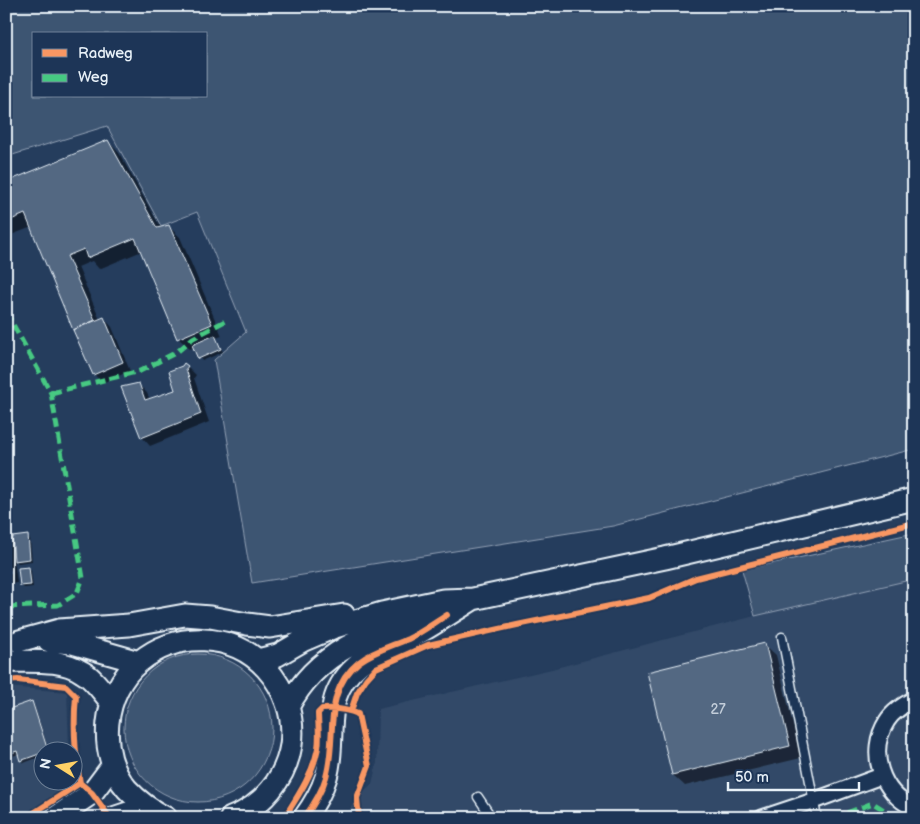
<svg xmlns="http://www.w3.org/2000/svg" width="920" height="824" font-family="'Balsamiq Sans',sans-serif">
<style>
.built{fill:#334a68}
.green{fill:#3e5472;stroke:#93a2b5;fill-rule:evenodd}
.shadow{fill:#0007}
.building{fill:#536782;stroke:#e8f1f8}
.lines{fill:none;stroke-linecap:round;stroke-linejoin:round}
.lane-casing{stroke:#e8f1f8;stroke-width:11}
.street-casing{stroke:#e8f1f8;stroke-width:19}
.secondary-casing{stroke:#e8f1f8;stroke-width:25}
.lane{stroke:#1d3557;stroke-width:8}
.street{stroke:#1d3557;stroke-width:15}
.secondary{stroke:#1d3557;stroke-width:21}
.quiet{stroke:#46c982;stroke-width:5;stroke-dasharray:10 5;stroke-linecap:butt}
.cycleway-casing{stroke:#1d3557;stroke-width:9}
.cycleway{stroke:#f99763;stroke-width:6}
.labels{text-anchor:middle;stroke-width:4;stroke-linejoin:round;paint-order:stroke}
.number-label{font-size:14px;fill:#c3ceda}
</style>
<rect width="100%" height="100%" fill="#253d5d"/>
<filter id="ink" filterUnits="userSpaceOnUse"><feTurbulence type="fractalNoise" baseFrequency=".02" numOctaves="2"/><feDisplacementMap in="SourceGraphic" scale="10" xChannelSelector="R" yChannelSelector="G"/><feConvolveMatrix kernelMatrix="1 2 1 2 8 2 1 2 1" color-interpolation-filters="sRGB"/></filter>
<g filter="url(#ink)">
<path class="built" d="M914,579V818H344L360,794L372,784L377,763L378,709L552,669L755,616Z
M6,687L67,692L69,751L42,752V782H72L73,778V782L101,818H6Z"/>
<path class="green" d="M6,6H914V449L613,526L252,583L214,360L246,332L197,212L161,226L107,126L6,157ZM34,34H206V96H34Z
M914,533V579L755,616L742,570Z
M124 728a74 74 0 1 1 148 0a74 74 0 1 1-148 0Z"/>
<path class="shadow" d="M108,141L119,153L161,228L168,226L180,237L222,336L216,338L223,352L202,361L195,347L190,349L178,338L142,251L99,269L92,261L78,267L100,320L104,318L112,327L130,371L102,383L94,374L32,227L6,237V183Z
M186,365L196,375L194,378L209,422L150,446L142,437L138,384L147,393L150,400L176,390Z
M6,516L9,519L12,539L27,537L30,539L32,561L18,563L14,559L17,583L6,584V573H12V570L6,571Z
M29,568L31,571L33,587L24,588L22,586Z
M764,644L776,655L801,758L685,786L673,775Z
M31,703L34,705L49,752H42V756L24,763L19,754L6,758V711Z
M6,772L9,781L6,782Z"/>
<path class="building" d="M108,140L157,228L169,225L212,324L177,339L135,238L87,258L84,249L67,256L95,320L73,330L25,214L6,222V182Z
M104,317L123,362L93,375L73,330Z
M215,335L221,349L198,359L192,345Z
M184,363L188,366L186,369L201,414L141,438L121,387L139,383L145,400L175,390L169,371L182,366Z
M28,535L30,559L14,561L12,537Z
M29,567L31,585L20,586L18,568Z
M765,643L790,746L672,775L647,672Z
M32,701L48,751L42,752V753L20,761L17,751L6,755V710Z"/>
<g class="lines">
<g class="lane-casing">
<path id="lane" d="M782,637L817,818
M478,797L492,818"/>
</g>
<g class="street-casing">
<path id="street" d="M914,699C904,705 893,711 887,721C867,752 881,793 914,808
M762,818L813,801L881,776"/>
</g>
<g class="secondary-casing">
<path id="secondary" d="M19,641L59,630L129,625L185,615L210,617L247,624L270,627L344,615
M49,641L72,643L139,662
M258,660L278,655L304,640L332,628L382,613L443,600L473,599L665,558L914,499
M6,661C31,662 61,658 82,672C94,678 103,693 112,703
M288,707C316,653 371,630 428,619
M55,818L92,793L113,765
M113,818L146,807
M166,818C150,810 139,802 127,789C96,754 103,691 139,662C177,631 232,632 266,668C285,689 295,717 291,745C286,778 262,807 231,818
M304,818C313,806 322,791 326,777C333,755 329,731 333,708C337,679 360,659 386,648C394,644 403,642 411,637C432,626 452,612 473,599"/>
</g>
<use href="#lane" class="lane"/>
<use href="#street" class="street"/>
<use href="#secondary" class="secondary"/>
<path class="quiet" d="M6,312L51,393L83,578L77,593L58,605L6,607
M51,393L140,371L177,352L193,338L227,320
M833,818L873,803L896,818"/>
<g class="cycleway-casing">
<path id="cycleway" d="M6,681L18,680L66,686L76,696C73,726 75,754 80,783L92,793L110,818
M351,711L357,693L366,679L376,668L428,645L517,625L649,598L696,578L914,523
M26,818L80,783
M284,818C298,796 313,774 318,748C320,737 318,724 318,713L322,709C335,708 347,709 358,714L369,766L357,798L359,818
M304,818C313,806 322,791 326,777C338,736 321,693 359,662C373,651 392,646 408,639C422,632 434,623 447,615"/>
</g>
<use href="#cycleway" class="cycleway"/>
</g>
</g>
<g class="labels">
<g class="number-label">
<text x="718" y="714">27</text>
</g>
</g>
<rect width="920" height="824" fill="none" stroke="#1d3557" stroke-width="25"/>
<rect x="12" y="12" width="895" height="799" fill="none" stroke="#e8f1f8" stroke-width="2" filter="url(#ink)"/>
<rect x="32" y="32" width="175" height="65" fill="#1d3557" stroke="#6e8097"/>
<rect x="42" y="49" width="25" height="8" fill="#f99763" stroke="#6e8097"/>
<text x="78" y="58" font-size="15" fill="#e8f1f8">Radweg</text>
<rect x="42" y="74" width="25" height="8" fill="#46c982" stroke="#6e8097"/>
<text x="78" y="82" font-size="15" fill="#e8f1f8">Weg</text>
<g transform="translate(58 766) rotate(281)"><circle r="24" fill="#1d3557" stroke="#6e8097"/>
<path d="M0-4L9 19L0 12L-9 19Z" fill="#ffd166"/>
<text y="-8" font-size="14" font-weight="bold" text-anchor="middle" fill="#e8f1f8">N</text>
</g>
<path d="M728 782v8h131v-8" fill="none" stroke="#e8f1f8" stroke-width="2.5"/>
<text x="735" y="782" font-size="15" fill="#e8f1f8" stroke="#1d3557" stroke-width="4" paint-order="stroke">50 m</text>
</svg>
